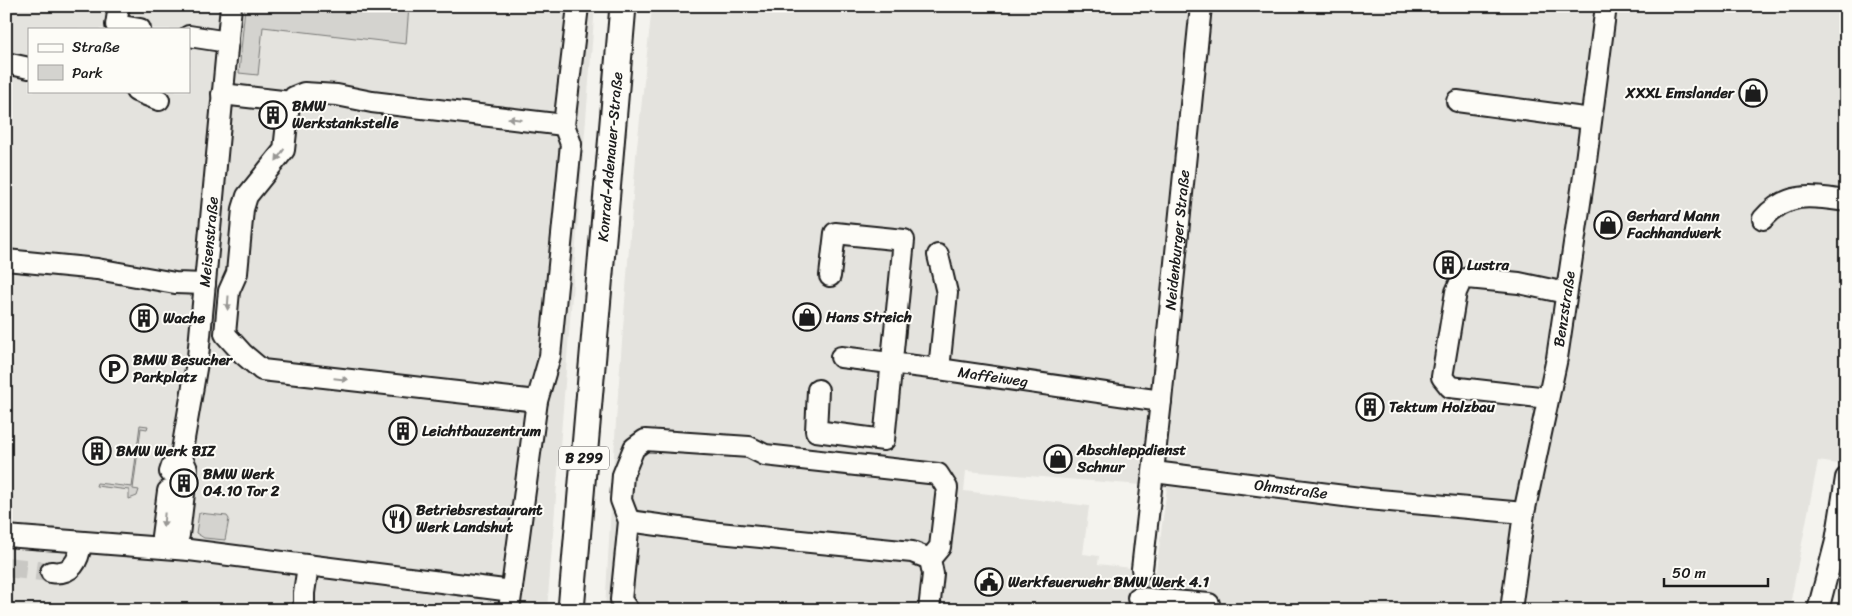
<svg xmlns="http://www.w3.org/2000/svg" width="1852" height="616" font-family="Sriracha,sans-serif">
<style>
.built{fill:#e4e3de;fill-rule:evenodd}
.green{fill:#d4d3cf;stroke:#787876}
.lines{fill:none;stroke-linecap:round;stroke-linejoin:round}
.minor-tunnel{stroke:#c9c8c4;stroke-width:20;stroke-dasharray:20 10;stroke-linecap:butt}
.minor-casing{stroke:#1c1c1c;stroke-width:24}
.major-casing{stroke:#1c1c1c;stroke-width:29}
.minor{stroke:#fdfcf7;stroke-width:20}
.major{stroke:#fdfcf7;stroke-width:25}
.oneway{fill:#989794}
.labels{text-anchor:middle;stroke-width:4;stroke-linejoin:round;paint-order:stroke}
.shield{fill:#fdfcf7;stroke:#605f5e;stroke-width:1}
.shield-label{font-size:14px;font-weight:bold;fill:#1c1c1c}
.poi-label{font-size:15px;font-weight:bold;fill:#1c1c1c;stroke:#fdfcf7;text-anchor:start}
.street-label{font-size:15px;fill:#1c1c1c;stroke:#fdfcf7}
</style>
<rect width="100%" height="100%" fill="#f4f3ee"/>
<filter id="ink" filterUnits="userSpaceOnUse"><feTurbulence type="fractalNoise" baseFrequency=".02" numOctaves="2"/><feDisplacementMap in="SourceGraphic" scale="10" xChannelSelector="R" yChannelSelector="G"/><feConvolveMatrix kernelMatrix="1 2 1 2 8 2 1 2 1" color-interpolation-filters="sRGB"/></filter>
<g filter="url(#ink)">
<path class="built" d="M6,6H595L547,610H6ZM29,29H189V91H29Z
M652,6H1846V465L1818,461L1789,610H605L616,421L636,156ZM966,471L1167,487L1156,571L1098,564L1099,556L1083,554L1089,506L964,491Z"/>
<path class="green" d="M245,6H409L406,44L263,27L258,75L239,73Z
M140,425L148,426L147,429L141,428L133,489L139,490L137,496L129,499V490L96,486L97,483L132,487Z
M199,513L227,516L229,519L225,540L204,538L196,533Z"/>
<g class="lines">
<path class="minor-tunnel" d="M6,567L51,572
M1140,586L1142,569"/>
<g class="minor-casing">
<g id="minor">
<path d="M119,6L116,25L140,29"/>
<path d="M189,36L228,42"/>
<path d="M6,63L29,68"/>
<path d="M136,91L159,100"/>
<path d="M222,94L291,102"/>
<path d="M1457,101L1591,119"/>
<path d="M1763,219C1787,191 1812,196 1846,201"/>
<path id="s1" d="M938,255L947,293L939,369L1161,401"/>
<path d="M6,260L97,269L175,283L205,284"/>
<path d="M841,357L939,369"/>
<path d="M818,390L816,431L884,440L904,240L835,233L830,276"/>
<path d="M1548,398L1450,387L1442,377L1456,292L1461,281L1468,278L1519,283L1566,293"/>
<path d="M537,401L262,370L243,354L225,334L229,291L237,273L243,209L247,196L284,150L289,105L294,97L304,93L337,95L372,102L564,125"/>
<path d="M181,456L187,469L186,476"/>
<path id="s2" d="M170,472L172,466L181,456L198,357L231,6"/>
<path id="s3" d="M1154,472L1368,499L1524,513"/>
<path d="M168,491L162,536L169,548L179,535L184,493"/>
<path d="M629,521L709,532L912,552L930,559"/>
<path d="M6,536L189,550L512,591"/>
<path id="s4" d="M1142,569L1161,401L1201,6"/>
<path d="M51,572C72,575 79,561 81,543"/>
<path d="M1138,598L1209,604"/>
<path d="M304,610V593L308,566"/>
<path d="M509,610L537,401L550,356L571,144L564,125L578,6"/>
<path d="M628,610L621,600L629,521L621,500L623,475L634,448L645,440L749,447L765,455L938,474L947,488L940,547L930,559L933,574L929,610"/>
<path id="s5" d="M1511,610L1524,513L1557,358L1584,176L1606,6"/>
<path d="M1818,610L1836,541L1846,478"/>
</g>
</g>
<g class="major-casing">
<g id="major">
<path id="s6" d="M571,610L623,6"/>
</g>
</g>
<use href="#minor" class="minor"/>
<use href="#major" class="major"/>
</g>
<defs><path id="oneway-solid" d="M-6-.8H1V-3.2L6.5 0L1 3.2V.8H-6Z" transform="scale(1.25)"/></defs>
<g class="oneway">
<use href="#oneway-solid" transform="translate(515 119) rotate(-173)"/>
<use href="#oneway-solid" transform="translate(280 155) rotate(125)"/>
<use href="#oneway-solid" transform="translate(228 303) rotate(94)"/>
<use href="#oneway-solid" transform="translate(341 379) rotate(6)"/>
<use href="#oneway-solid" transform="translate(164 520) rotate(95)"/>
</g>
</g>
<defs>
<g id="shop-ring" transform="scale(1.4375)"><circle r="9.5" fill="#fdfcf7" stroke="#1c1c1c" stroke-width="1.5"/><path d="M-5-2.5h2.3a2.7 3.5 0 0 1 5.4 0H5L5.5 6h-11ZM-1.5-2.5h3a1.5 2.3 0 0 0-3 0Z" fill="#1c1c1c"/></g>
<g id="building-ring" transform="scale(1.4375)"><circle r="9.5" fill="#fdfcf7" stroke="#1c1c1c" stroke-width="1.5"/><path d="M-4-6H4V6H1V3H-1V6H-4ZM-2.5-4.3h1.7v1.8h-1.7ZM.8-4.3h1.7v1.8H.8ZM-2.5-1h1.7V.8h-1.7ZM.8-1h1.7V.8H.8Z" fill="#1c1c1c"/></g>
<g id="parking-ring" transform="scale(1.4375)"><circle r="9.5" fill="#fdfcf7" stroke="#1c1c1c" stroke-width="1.5"/><path d="M-3.5-5.5H1a3.5 3.5 0 0 1 0 7H-1V5.5H-3.5ZM-1-3.4V-.6H.8a1.4 1.4 0 0 0 0-2.8Z" fill="#1c1c1c"/></g>
<g id="restaurant-ring" transform="scale(1.4375)"><circle r="9.5" fill="#fdfcf7" stroke="#1c1c1c" stroke-width="1.5"/><path d="M-5-6h1v4h1v-4h1v4h1v-4h1v5L-1.5 .5V6h-2V.5L-5-1ZM5-6V6H3V1.5H1.5Q1.5-4 5-6Z" fill="#1c1c1c"/></g>
<g id="civic-ring" transform="scale(1.4375)"><circle r="9.5" fill="#fdfcf7" stroke="#1c1c1c" stroke-width="1.5"/><path d="M-.6-6.5H3V-4.5H.6V-3L4-1V1h2V6H-6V1h2V-1L-.6-3ZM-1.2 2.5V6h2.4V2.5Z" fill="#1c1c1c"/></g>
</defs>
<g fill-rule="evenodd">
<use href="#shop-ring" x="1753" y="93"/>
<use href="#building-ring" x="273" y="115"/>
<use href="#shop-ring" x="1608" y="225"/>
<use href="#building-ring" x="1448" y="265"/>
<use href="#shop-ring" x="807" y="317"/>
<use href="#building-ring" x="144" y="318"/>
<use href="#parking-ring" x="114" y="369"/>
<use href="#building-ring" x="1370" y="407"/>
<use href="#building-ring" x="403" y="431"/>
<use href="#building-ring" x="97" y="451"/>
<use href="#shop-ring" x="1058" y="459"/>
<use href="#building-ring" x="184" y="483"/>
<use href="#restaurant-ring" x="397" y="519"/>
<use href="#civic-ring" x="989" y="582"/>
</g>
<g class="labels">
<rect class="shield" x="559" y="446.5" width="50" height="23" rx="4"/>
<g class="shield-label">
<text x="584" y="463">B 299</text>
</g>
<g class="poi-label">
<text x="1734" y="98" text-anchor="end">XXXL Emslander</text>
<text x="292" y="111">BMW<tspan x="292" dy="17">Werkstankstelle</tspan></text>
<text x="1627" y="221">Gerhard Mann<tspan x="1627" dy="17">Fachhandwerk</tspan></text>
<text x="1467" y="270">Lustra</text>
<text x="826" y="322">Hans Streich</text>
<text x="163" y="323">Wache</text>
<text x="133" y="365">BMW Besucher<tspan x="133" dy="17">Parkplatz</tspan></text>
<text x="1389" y="412">Tektum Holzbau</text>
<text x="422" y="436">Leichtbauzentrum</text>
<text x="1077" y="455">Abschleppdienst<tspan x="1077" dy="17">Schnur</tspan></text>
<text x="116" y="456">BMW Werk BIZ</text>
<text x="203" y="479">BMW Werk<tspan x="203" dy="17">04.10 Tor 2</tspan></text>
<text x="416" y="515">Betriebsrestaurant<tspan x="416" dy="17">Werk Landshut</tspan></text>
<text x="1008" y="587">Werkfeuerwehr BMW Werk 4.1</text>
</g>
<g class="street-label">
<text dy="5" stroke="none"><textPath href="#s6" startOffset="455">Konrad-Adenauer-Straße</textPath></text>
<text dy="5" stroke="none"><textPath href="#s4" startOffset="331">Neidenburger Straße</textPath></text>
<text dy="5" stroke="none"><textPath href="#s2" startOffset="236">Meisenstraße</textPath></text>
<text dy="5" stroke="none"><textPath href="#s5" startOffset="306">Benzstraße</textPath></text>
<text dy="5" stroke="none"><textPath href="#s1" startOffset="170">Maffeiweg</textPath></text>
<text dy="5" stroke="none"><textPath href="#s3" startOffset="138">Ohmstraße</textPath></text>
</g>
</g>
<rect width="1852" height="616" fill="none" stroke="#fdfcf7" stroke-width="25"/>
<rect x="12" y="12" width="1827" height="591" fill="none" stroke="#1c1c1c" stroke-width="2" filter="url(#ink)"/>
<rect x="28" y="28" width="162" height="65" fill="#fdfcf7" stroke="#a3a29f"/>
<rect x="38" y="44" width="25" height="8" fill="#fdfcf7" stroke="#a3a29f"/>
<text x="72" y="52" font-size="15" fill="#1c1c1c">Straße</text>
<rect x="38" y="65" width="25" height="15" fill="#d4d3cf" stroke="#a3a29f"/>
<text x="72" y="78" font-size="15" fill="#1c1c1c">Park</text>
<path d="M1664 578v8h104v-8" fill="none" stroke="#1c1c1c" stroke-width="2.5"/>
<text x="1672" y="578" font-size="15" fill="#1c1c1c" stroke="#fdfcf7" stroke-width="4" paint-order="stroke">50 m</text>
</svg>
